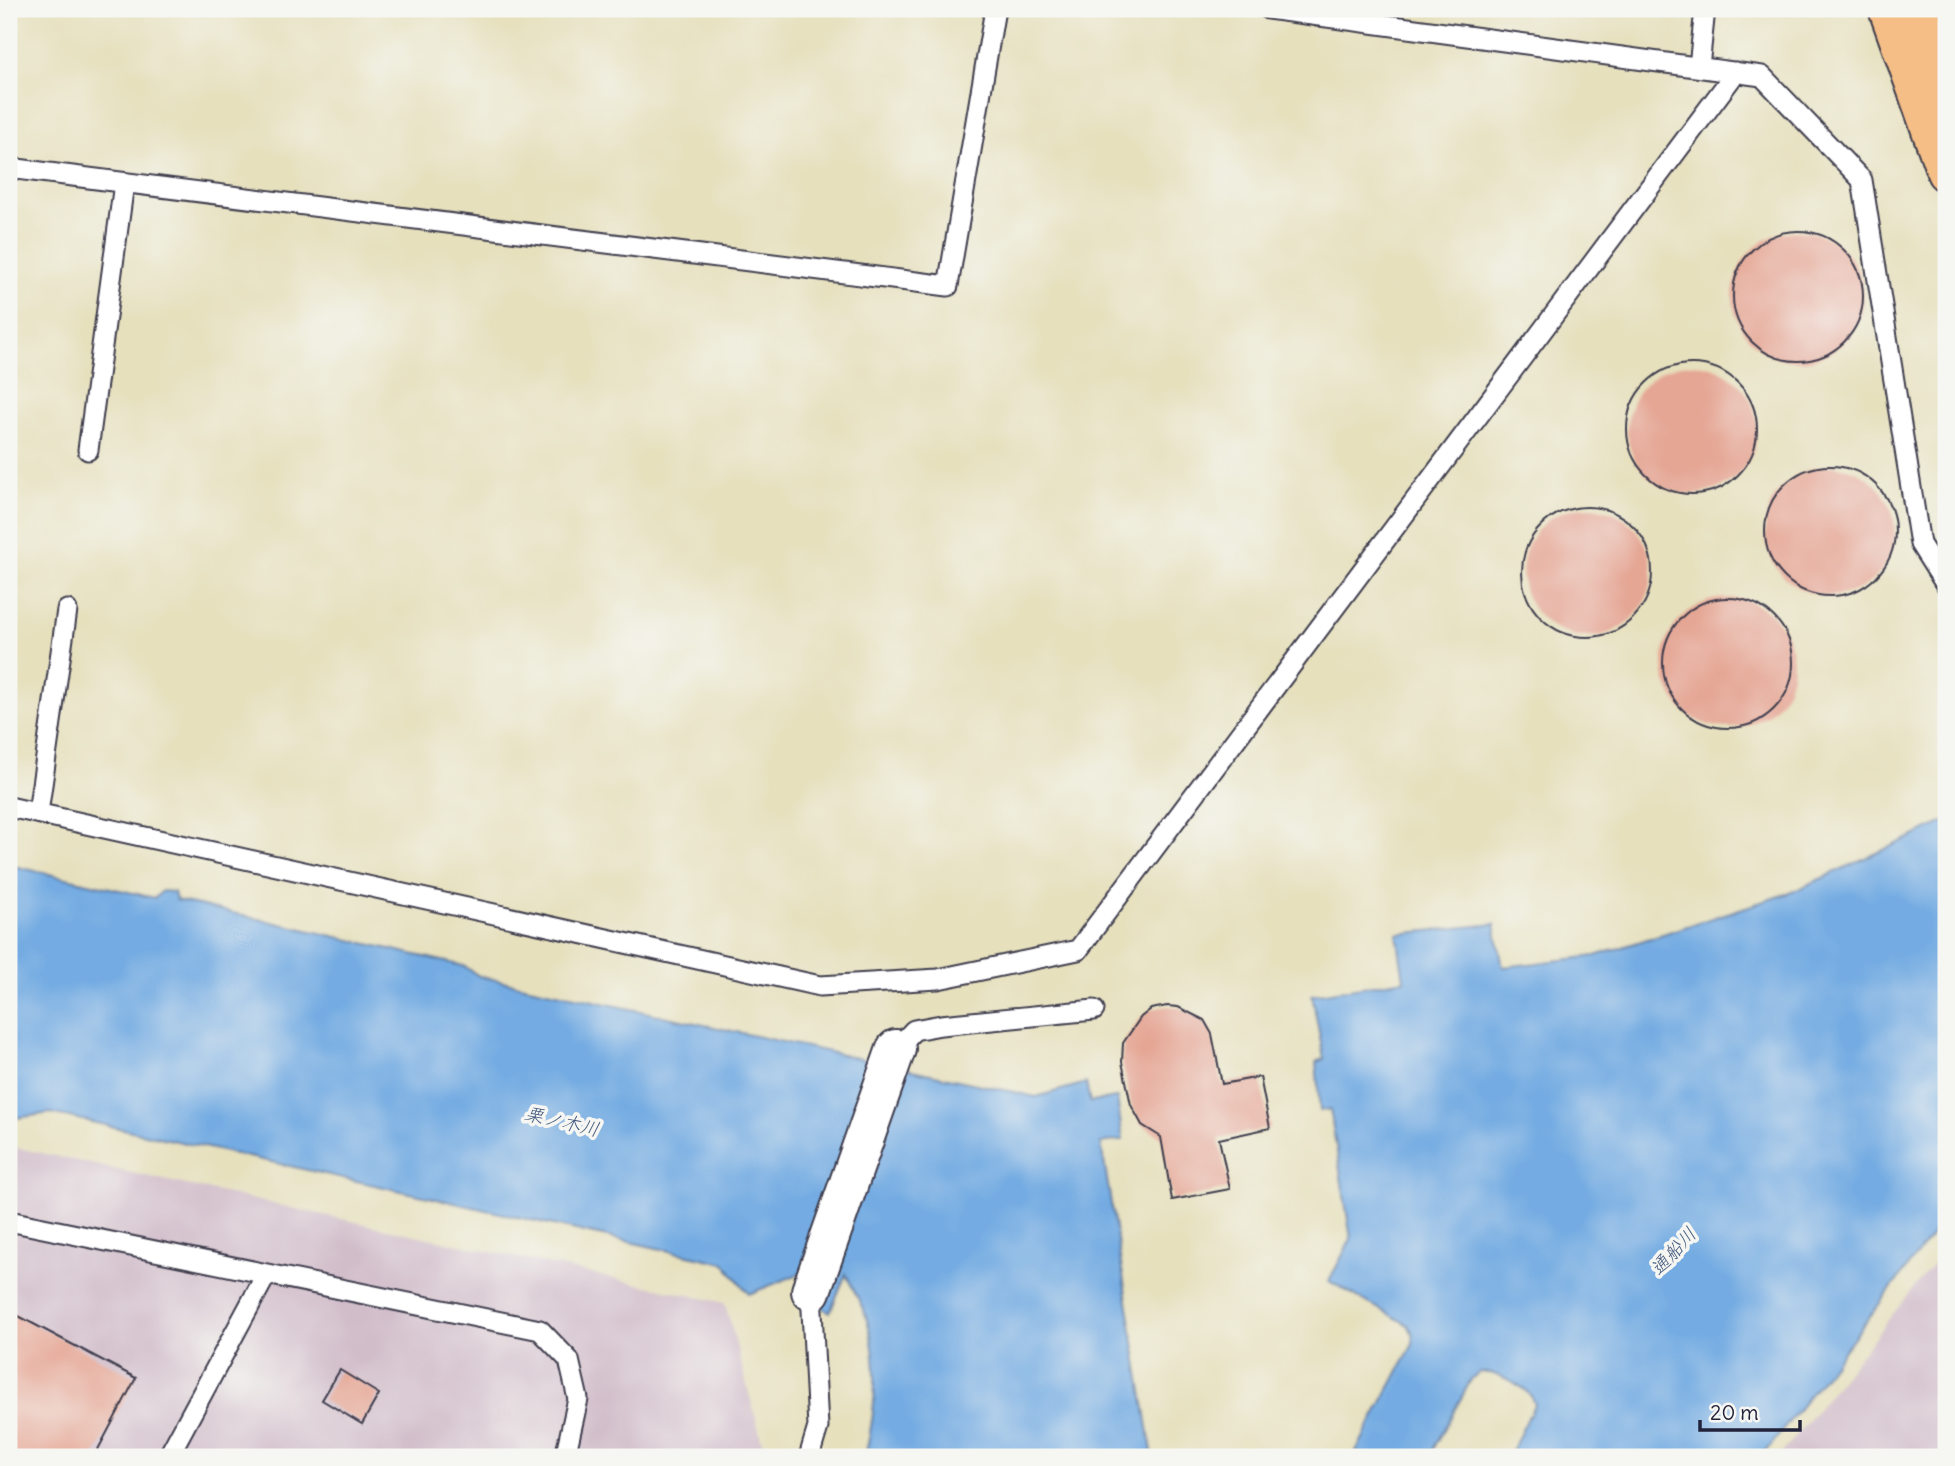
<svg xmlns="http://www.w3.org/2000/svg" width="1955" height="1466" font-family="Delius,'Klee One',sans-serif">
<style>
.industrial{fill:#d1bdca}
.water{fill:#73abe2;stroke:#4a668e;stroke-width:2}
.building{fill:#e5a694}
.lines{fill:none;stroke-linecap:round;stroke-linejoin:round}
.service-casing{stroke:#3f3e4e;stroke-width:23}
.minor-casing{stroke:#3f3e4e;stroke-width:42}
.trunk-casing{stroke:#3f3e4e;stroke-width:42}
.service{stroke:#fff;stroke-width:19}
.minor{stroke:#fff;stroke-width:38}
.trunk{stroke:#f6be87;stroke-width:38}
.labels{text-anchor:middle;stroke-width:7;stroke-linejoin:round;paint-order:stroke}
.water-label{font-size:19px;font-style:italic;fill:#42597e;stroke:#f6f6f2}
</style>
<rect width="100%" height="100%" fill="#f6f6f2"/>
<filter id="ink" filterUnits="userSpaceOnUse"><feTurbulence type="fractalNoise" baseFrequency=".0143" numOctaves="2"/><feDisplacementMap in="SourceGraphic" scale="14" xChannelSelector="R" yChannelSelector="G"/><feConvolveMatrix kernelMatrix="1 2 1 2 8 2 1 2 1" color-interpolation-filters="sRGB"/></filter>
<filter id="wash" filterUnits="userSpaceOnUse"><feTurbulence type="fractalNoise" baseFrequency=".00686" numOctaves="4" result="noise"/><feDisplacementMap in="SourceGraphic" scale="28" xChannelSelector="R" yChannelSelector="G"/><feGaussianBlur stdDeviation="1.57" result="paint"/><feColorMatrix in="noise" values="0 0 0 0 0 0 0 0 0 0 0 0 0 0 0 0 0 1.4 0 .05"/><feComposite in="paint" operator="in"/></filter>
<g filter="url(#wash)">
<rect width="100%" height="100%" fill="#e6e0bd"/>
<path class="industrial" d="M9,1146L725,1303L766,1457H9Z
M1946,1249V1457H1779L1924,1275Z"/>
<path class="water" d="M1946,821V1217L1762,1457H1509L1535,1403C1528,1386 1499,1373 1480,1372L1472,1378L1429,1457H1353L1413,1344V1334L1408,1325L1329,1281L1351,1239L1330,1109L1320,1111L1316,1062L1324,1059L1312,995L1404,980L1397,934L1495,924L1503,967L1595,956L1792,892Z
M9,865L155,898L162,891L174,892L176,900L464,966L479,976L1036,1097L1086,1083L1090,1102L1117,1098L1123,1140L1101,1143L1153,1457H865C875,1415 880,1367 868,1323C864,1307 853,1290 846,1274L830,1312L800,1297L801,1273L749,1294L724,1263L51,1113L9,1119Z"/>
<g id="blocks">
<path class="building" d="M1733 296a65 65 0 1 1 130 0a65 65 0 1 1-130 0Z
M1627 429a65 65 0 1 1 130 0a65 65 0 1 1-130 0Z
M1765 531a65 65 0 1 1 130 0a65 65 0 1 1-130 0Z
M1522 572a65 65 0 1 1 130 0a65 65 0 1 1-130 0Z
M1663 663a65 65 0 1 1 130 0a65 65 0 1 1-130 0Z
M1167,1006L1178,1007L1204,1020L1212,1034L1222,1084L1260,1077L1270,1128L1219,1139L1230,1189L1172,1200L1161,1137L1142,1125L1131,1105L1122,1062L1123,1043L1141,1017L1151,1009Z
M9,1311L136,1378L94,1457H9Z
M340,1370L379,1394L362,1424L322,1400Z"/>
</g>
</g>
<g filter="url(#ink)">
<use href="#blocks" fill-opacity="0" stroke="#3f3e4e" stroke-width="2"/>
<g class="lines">
<g class="service-casing">
<path id="service" d="M1268,9L1762,76L1862,180L1920,544L1946,585
M1699,67L1705,9
M9,168L948,286L995,9
M88,450L124,183
M9,807L820,986L938,979L1078,950L1736,72
M38,813L67,610
M896,1049L914,1030L941,1025L1094,1010
M9,1221L540,1330L569,1360L578,1399L565,1457
M168,1457L266,1275
M809,1457L818,1427L811,1291"/>
</g>
<g class="minor-casing">
<path id="minor" d="M811,1291L896,1049"/>
</g>
<g class="trunk-casing">
<path id="trunk" d="M1888,9L1946,172
M1918,9L1946,87"/>
</g>
<use href="#service" class="service"/>
<use href="#minor" class="minor"/>
<use href="#trunk" class="trunk"/>
</g>
</g>
<g class="labels">
<g class="water-label">
<text transform="translate(562 1121) rotate(13)" y="7">栗ノ木川</text>
<text transform="translate(1673 1251) rotate(-47)" y="7">通船川</text>
</g>
</g>
<rect width="1955" height="1466" fill="none" stroke="#f6f6f2" stroke-width="35"/>
<path d="M1700 1420v10h100v-10" fill="none" stroke="#22223b" stroke-width="3.5"/>
<text x="1710" y="1420" font-size="21" fill="#22223b" stroke="#f6f6f2" stroke-width="5" paint-order="stroke">20 m</text>
</svg>
